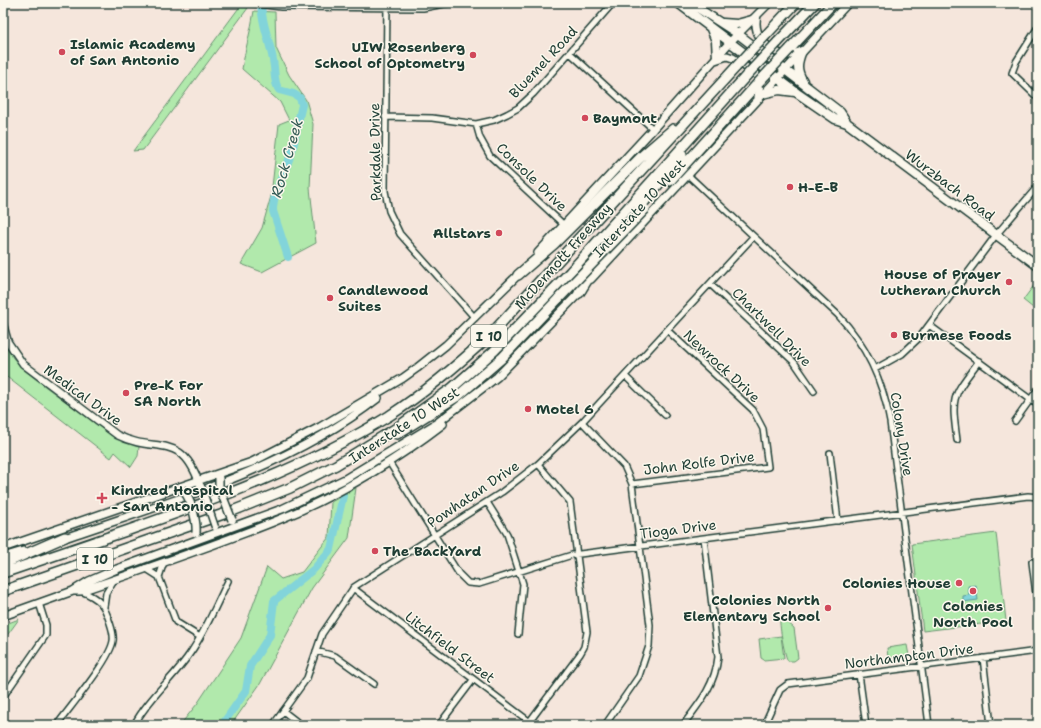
<svg xmlns="http://www.w3.org/2000/svg" width="1041" height="728" font-family="'Shantell Sans',sans-serif">
<style>
.green{fill:#b1e9ac;stroke:#689370}
.water{fill:#82d4da;stroke:#5a9898}
.lines{fill:none;stroke-linecap:round;stroke-linejoin:round}
.river{stroke:#82d4da;stroke-width:8}
.minor-casing{stroke:#1f3d34;stroke-width:8}
.tertiary-casing{stroke:#1f3d34;stroke-width:9}
.secondary-casing{stroke:#1f3d34;stroke-width:10}
.primary-casing{stroke:#1f3d34;stroke-width:11}
.motorway-casing{stroke:#1f3d34;stroke-width:12}
.minor{stroke:#fbf7ec;stroke-width:5}
.tertiary{stroke:#fbf7ec;stroke-width:6}
.secondary{stroke:#fbf7ec;stroke-width:7}
.primary{stroke:#fbf7ec;stroke-width:8}
.motorway{stroke:#fbf7ec;stroke-width:9}
.tertiary-bridge-casing{stroke:#1f3d34;stroke-width:9;stroke-linecap:butt}
.secondary-bridge-casing{stroke:#1f3d34;stroke-width:10;stroke-linecap:butt}
.motorway-bridge-casing{stroke:#1f3d34;stroke-width:12;stroke-linecap:butt}
.tertiary-bridge{stroke:#fbf7ec;stroke-width:6}
.secondary-bridge{stroke:#fbf7ec;stroke-width:7}
.motorway-bridge{stroke:#fbf7ec;stroke-width:9}
.poi-dot{fill:#d1495b;stroke:#fbf7ec;stroke-width:1.5}
.labels{text-anchor:middle;stroke-width:3;stroke-linejoin:round;paint-order:stroke}
.shield{fill:#fbf7ec;stroke:#61756b;stroke-width:1}
.shield-label{font-size:13px;font-weight:bold;fill:#1f3d34}
.poi-label{font-size:14px;font-weight:bold;fill:#1f3d34;stroke:#fbf7ec;text-anchor:start}
.street-label{font-size:14px;fill:#1f3d34;stroke:#fbf7ec}
.water-label{font-size:15px;font-style:italic;fill:#335b55;stroke:#fbf7ec}
</style>
<rect width="100%" height="100%" fill="#f5e6dc"/>
<filter id="ink" filterUnits="userSpaceOnUse"><feTurbulence type="fractalNoise" baseFrequency=".025" numOctaves="2"/><feDisplacementMap in="SourceGraphic" scale="8" xChannelSelector="R" yChannelSelector="G"/><feConvolveMatrix kernelMatrix="1 2 1 2 8 2 1 2 1" color-interpolation-filters="sRGB"/></filter>
<g filter="url(#ink)">
<path class="green" d="M241,5L248,8L143,150L133,151Z
M254,11L275,12L276,48L289,75L306,100L313,124L310,188L316,243L262,272L241,264L262,228L271,196L279,124L289,120L280,102L242,69C245,49 251,31 254,11Z
M1038,280V312L1023,300Z
M3,338L13,358L24,370L46,387L112,436L139,447L138,456L131,467L115,452L111,458L3,374Z
M356,488L349,538L312,588L260,684L231,725H180L197,704L241,638L267,567L281,579L302,572L329,537L331,502Z
M996,533L1006,621L923,631L912,544Z
M19,619L3,641V625Z
M780,620H785L794,628L798,658L794,661H788C785,658 779,625 780,620Z
M781,636L784,658L764,660L761,658L759,639Z
M907,645L909,656L888,658L887,648Z"/>
<path class="water" d="M976,585L978,600L963,602V596L969,595L968,586Z"/>
<g class="lines">
<path class="river" d="M261,3C261,24 272,45 274,67C275,76 274,82 279,90L294,94L300,98L302,105C298,120 296,136 292,151C286,171 273,190 273,211L288,257
M222,725L246,691L250,666L270,635L274,601L314,569L331,549L343,496"/>
<g class="minor-casing">
<path id="minor" d="M250,3L281,7L423,8L449,3
M387,3L385,191L389,211L400,234L475,318
M1038,27L1016,62L1012,73L1038,98
M570,53L653,129
M385,117L432,118L476,124L494,120L507,114L518,108L533,94L613,3
M476,124L480,138L490,156L564,225
M688,175L838,315C867,346 883,381 890,422L929,725
M710,284L794,362L814,391
M929,325L1038,405
M875,369L902,354L920,337L996,235L1038,186
M625,376L665,415
M1015,421L1038,389
M582,422L624,466L632,484L650,625L649,646L639,676L605,725
M957,440C951,395 952,397 979,361
M830,453L838,521
M389,462L459,574L468,583L479,584L572,555L1028,496L1038,497
M632,484L768,467L763,429L753,410L667,330
M487,502L507,534L523,584L518,634
M1032,562L1038,610
M145,568L159,577L164,562
M159,577L176,622L200,637
M353,588L534,725
M104,607L106,593L114,580
M316,651L335,656L374,684
M983,658L991,725
M859,674L866,725
M3,697L46,635V625L39,603
M283,711L301,725
M57,725C70,707 110,660 113,641C114,635 112,629 110,623C104,604 100,599 81,591
M134,725C149,697 174,678 191,652C206,630 216,605 228,581
M273,725L307,678L322,634L354,587L502,492L538,464L582,422L753,237
M439,725L473,680
M527,725L580,654L584,647L587,632L570,502L538,464
M683,725C700,703 715,685 718,657L704,538
M764,725L780,690L788,684L1038,651"/>
</g>
<g class="tertiary-casing">
<path id="tertiary" d="M3,324L8,342L23,364L117,435C157,455 181,430 200,485"/>
</g>
<g class="secondary-casing">
<path id="secondary" d="M757,15C752,36 766,48 785,56L800,52
M715,60L727,56L733,58L757,75L760,84L758,97
M538,253L653,129L730,42L769,3
M591,279L848,3
M62,539C169,502 287,469 378,398
M3,548L252,462L320,427L403,378L417,368L446,345L521,272
M3,557L23,551
M73,591H81C145,569 210,547 273,522C334,498 392,463 443,424
M3,616L73,591L89,581L117,569L282,509L345,479L437,423L497,377L582,290"/>
</g>
<g class="primary-casing">
<path id="primary" d="M678,3L797,93L835,119L847,123L1038,266
M690,3L738,34L840,112L847,123
M723,23L737,24L752,20
M711,29L716,41L717,58
M802,51C797,63 796,70 803,81
M762,94L779,90L795,92"/>
</g>
<g class="motorway-casing">
<path id="motorway" d="M766,35L796,3
M777,43L815,3
M790,49L833,3
M670,181L758,83
M625,226L682,155
M518,275L554,244L643,155L673,129
M579,293L602,257
M397,434L458,396L502,358L559,298
M3,564L65,537
M3,573C45,559 87,544 129,530C220,498 306,467 389,416C426,392 459,364 491,334L736,67
M3,591L235,510L290,488L336,465L398,427L451,389L494,351L570,272L747,75"/>
</g>
<use href="#minor" class="minor"/>
<use href="#tertiary" class="tertiary"/>
<use href="#secondary" class="secondary"/>
<use href="#primary" class="primary"/>
<use href="#motorway" class="motorway"/>
<g class="tertiary-bridge-casing">
<path id="tertiary-bridge" d="M201,486L215,527"/>
</g>
<g class="secondary-bridge-casing">
<path id="secondary-bridge" d="M219,478V487L232,520
M182,489C191,498 197,521 196,533"/>
</g>
<g class="motorway-bridge-casing">
<path id="motorway-bridge" d="M736,67L766,35
M747,75L777,43
M758,83L790,49
M559,298L645,209"/>
</g>
<use href="#tertiary-bridge" class="tertiary-bridge"/>
<use href="#secondary-bridge" class="secondary-bridge"/>
<use href="#motorway-bridge" class="motorway-bridge"/>
</g>
</g>
<g class="poi-dot">
<circle cx="62" cy="52" r="4"/>
<circle cx="473" cy="55" r="4"/>
<circle cx="585" cy="118" r="4"/>
<circle cx="790" cy="187" r="4"/>
<circle cx="499" cy="233" r="4"/>
<circle cx="1009" cy="282" r="4"/>
<circle cx="330" cy="298" r="4"/>
<circle cx="894" cy="335" r="4"/>
<circle cx="126" cy="393" r="4"/>
<circle cx="528" cy="409" r="4"/>
<path d="M100 492h4v4h4v4h-4v4h-4v-4h-4v-4h4z"/>
<circle cx="375" cy="551" r="4"/>
<circle cx="959" cy="583" r="4"/>
<circle cx="973" cy="591" r="4"/>
<circle cx="828" cy="608" r="4"/>
</g>
<g class="labels">
<g class="shield">
<rect x="471" y="325" width="36" height="22" rx="3"/>
<rect x="77" y="548" width="36" height="22" rx="3"/>
</g>
<g class="shield-label">
<text x="489" y="341">I 10</text>
<text x="95" y="564">I 10</text>
</g>
<g class="poi-label">
<text x="70" y="49">Islamic Academy<tspan x="70" dy="16">of San Antonio</tspan></text>
<text x="465" y="52" text-anchor="end">UIW Rosenberg<tspan x="465" dy="16">School of Optometry</tspan></text>
<text x="593" y="123">Baymont</text>
<text x="798" y="192">H-E-B</text>
<text x="491" y="238" text-anchor="end">Allstars</text>
<text x="1001" y="279" text-anchor="end">House of Prayer<tspan x="1001" dy="16">Lutheran Church</tspan></text>
<text x="338" y="295">Candlewood<tspan x="338" dy="16">Suites</tspan></text>
<text x="902" y="340">Burmese Foods</text>
<text x="134" y="390">Pre-K For<tspan x="134" dy="16">SA North</tspan></text>
<text x="536" y="414">Motel 6</text>
<text x="111" y="495">Kindred Hospital<tspan x="111" dy="16">- San Antonio</tspan></text>
<text x="383" y="556">The BackYard</text>
<text x="951" y="588" text-anchor="end">Colonies House</text>
<text x="820" y="605" text-anchor="end">Colonies North<tspan x="820" dy="16">Elementary School</tspan></text>
<text x="973" y="611" text-anchor="middle">Colonies<tspan x="973" dy="16">North Pool</tspan></text>
</g>
<g class="street-label">
<text transform="translate(543 62) rotate(-47)" y="5">Bluemel Road</text>
<text transform="translate(375 152) rotate(-91)" y="5">Parkdale Drive</text>
<text transform="translate(532 177) rotate(44)" y="5">Console Drive</text>
<text transform="translate(950 185) rotate(37)" y="5">Wurzbach Road</text>
<text transform="translate(639 208) rotate(-47)" y="5">Interstate 10 West</text>
<text transform="translate(563 256) rotate(-48)" y="5">McDermott Freeway</text>
<text transform="translate(772 327) rotate(45)" y="5">Chartwell Drive</text>
<text transform="translate(722 366) rotate(43)" y="5">Newrock Drive</text>
<text transform="translate(83 395) rotate(36)" y="5">Medical Drive</text>
<text transform="translate(404 425) rotate(-33)" y="5">Interstate 10 West</text>
<text transform="translate(902 434) rotate(81)" y="5">Colony Drive</text>
<text transform="translate(699 463) rotate(-7)" y="5">John Rolfe Drive</text>
<text transform="translate(473 494) rotate(-34)" y="5">Powhatan Drive</text>
<text transform="translate(678 529) rotate(-7)" y="5">Tioga Drive</text>
<text transform="translate(450 647) rotate(37)" y="5">Litchfield Street</text>
<text transform="translate(909 656) rotate(-7)" y="5">Northampton Drive</text>
</g>
<g class="water-label">
<text transform="translate(287 158) rotate(-74)" y="5">Rock Creek</text>
</g>
</g>
<rect width="1041" height="728" fill="none" stroke="#fbf7ec" stroke-width="16"/>
<rect x="8" y="8" width="1025" height="712" fill="none" stroke="#1f3d34" stroke-width="1.5" filter="url(#ink)"/>
</svg>
